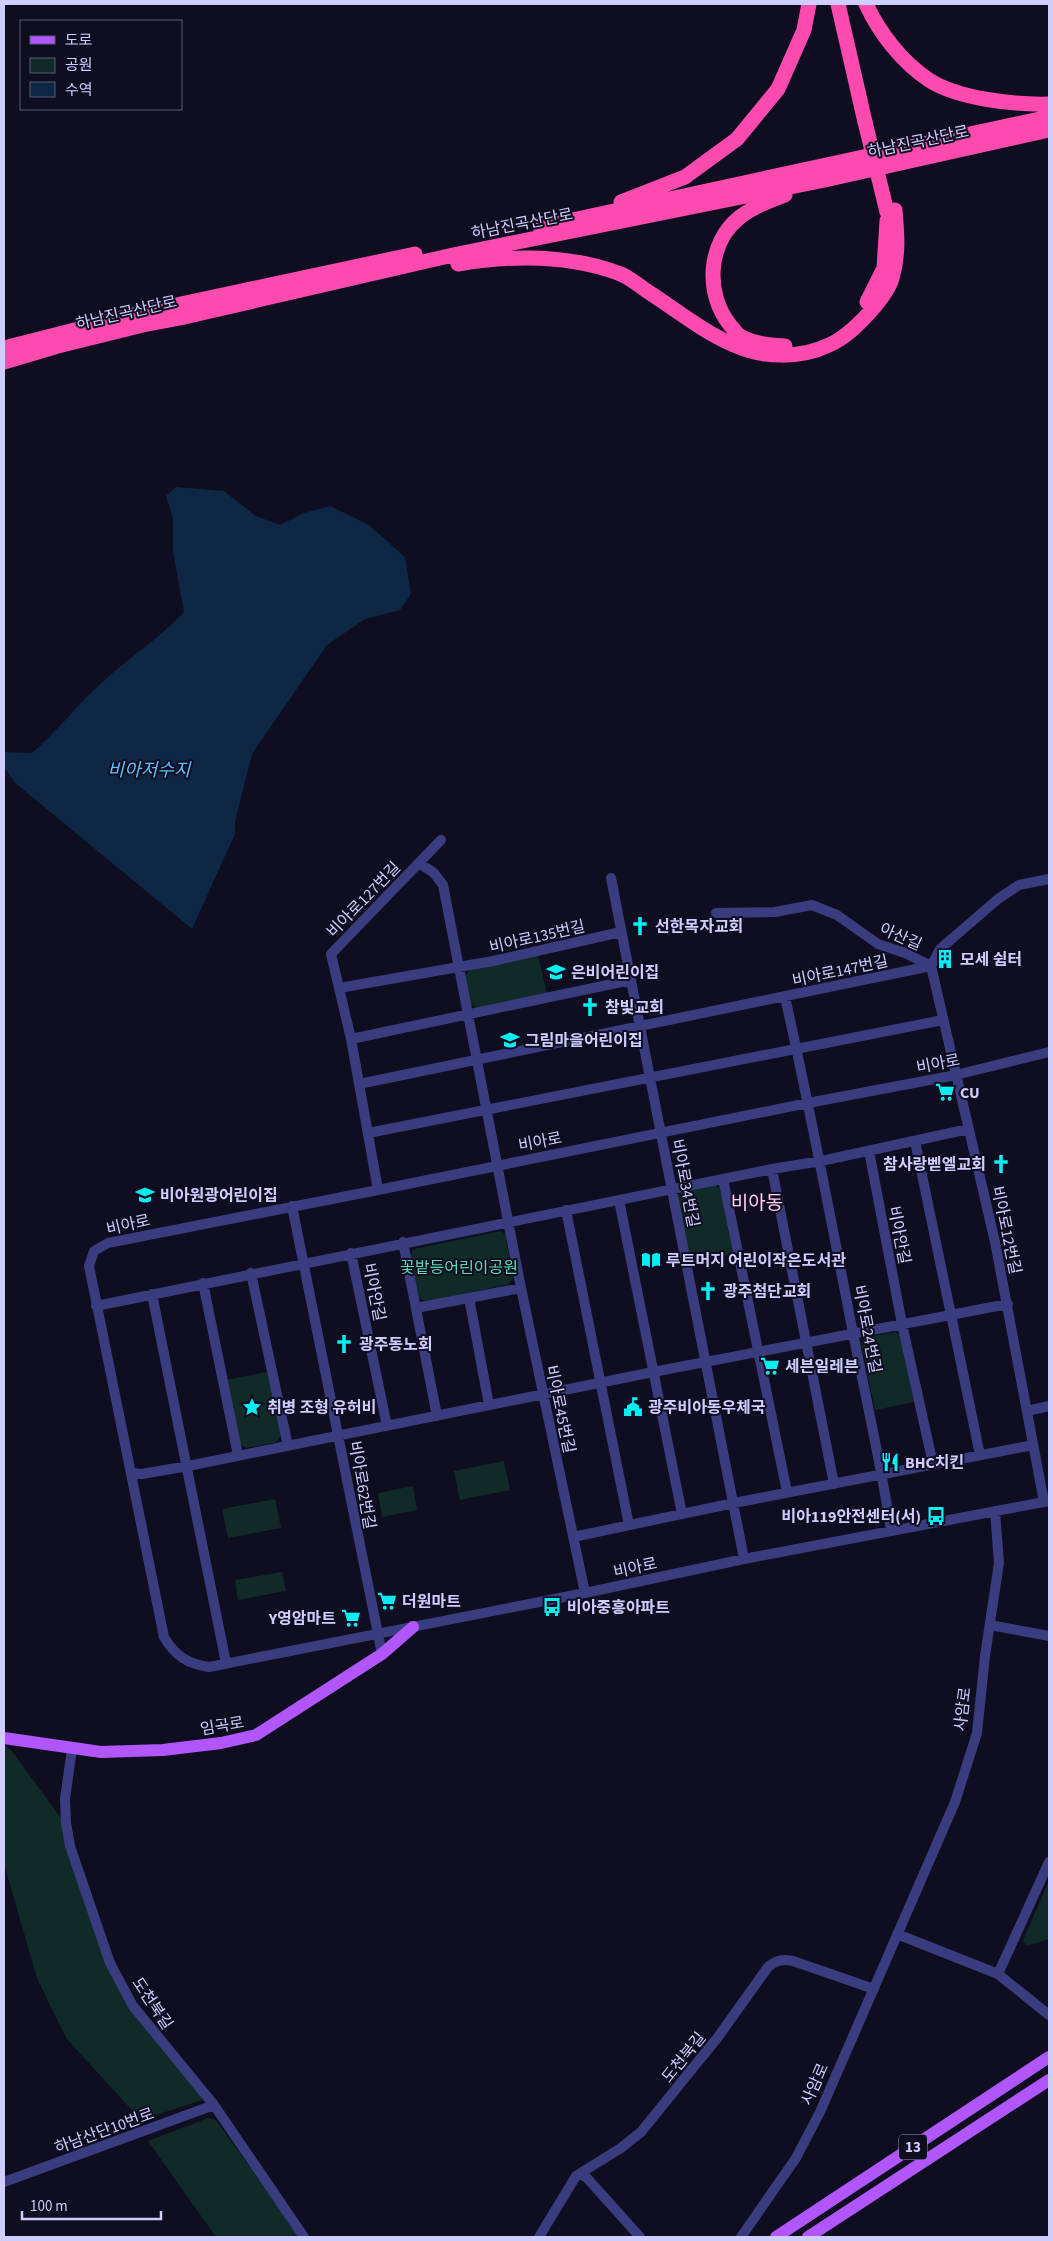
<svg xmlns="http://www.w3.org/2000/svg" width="1053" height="2241" font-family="'Source Sans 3','Noto Sans KR',sans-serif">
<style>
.green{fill:#102a27}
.water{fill:#0d2744}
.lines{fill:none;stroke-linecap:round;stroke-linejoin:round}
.minor{stroke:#393c7e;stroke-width:10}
.major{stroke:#b056fc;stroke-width:12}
.highway{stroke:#fc4aaf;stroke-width:15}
.highway-bridge{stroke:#fc4aaf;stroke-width:15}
.labels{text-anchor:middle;stroke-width:4;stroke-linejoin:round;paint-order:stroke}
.shield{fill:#0f0d20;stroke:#9593bb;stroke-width:1}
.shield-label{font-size:15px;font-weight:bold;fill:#cecdfe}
.street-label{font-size:16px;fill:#cecdfe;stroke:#0f0d20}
.poi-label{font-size:16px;font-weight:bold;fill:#cecdfe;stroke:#0f0d20;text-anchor:start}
.park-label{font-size:16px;fill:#5bdcb1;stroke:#0f0d20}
.water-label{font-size:18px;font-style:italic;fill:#5dc0fc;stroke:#0f0d20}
.quarter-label{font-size:19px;fill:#fecff1;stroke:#0f0d20}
</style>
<rect width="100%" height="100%" fill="#0f0d20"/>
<path class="green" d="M538,955L547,994L478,1009L471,1004L465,976L470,969Z
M714,1184L720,1189L733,1254L691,1263L678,1197L683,1190Z
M501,1231L505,1234L513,1278L509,1284L426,1302L419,1297L410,1255L414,1249Z
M896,1332L901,1336L914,1402L875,1410L861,1343L864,1338Z
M267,1372L281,1435L276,1442L246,1448L240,1444L226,1380Z
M504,1461L510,1490L460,1500L454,1471Z
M413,1486L417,1510L382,1517L378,1493Z
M275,1499L281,1528L228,1538L222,1509Z
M282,1572L286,1591L238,1600L235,1580Z
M4,1745L11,1750L63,1821L113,1971L205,2098L202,2100L141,2120L66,2038L37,1978L4,1864Z
M1049,1881V1939L1026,1946L1023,1940Z
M208,2118L216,2120L300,2237H216L148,2141Z"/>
<path class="water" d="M176,487L224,491L256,516L280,525L304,513L330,506L369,525L405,557L411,594L400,610L365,619L327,645L252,754L235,822V834L192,929L14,782L4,767V752L32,753C56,733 74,708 97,687C125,660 158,640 184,612L173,552V519L166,496Z"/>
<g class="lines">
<path class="minor" d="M419,863L434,873L443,885L521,1288L585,1593
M611,878L744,1559
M716,913L775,912L812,905L837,915L878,944L905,953L931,966
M931,966L995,1242L1044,1502
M931,966L940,949L998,899L1019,885L1049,879
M339,988L493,961L621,932
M785,997C810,1108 831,1220 853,1333C866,1399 881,1464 891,1530
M351,1039L631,980
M1049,1052L956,1075L808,1103L378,1190L108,1243L94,1251L89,1266L164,1637C175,1656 188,1664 209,1667L585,1593L744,1559L1049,1501
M359,1084L931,966
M368,1133L943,1020
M915,1141L980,1455
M869,1151L902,1324L933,1464
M772,1169L834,1484
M723,1179L787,1492
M378,1190L351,1039L331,954L441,840
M619,1200L682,1514
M292,1206L382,1654
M566,1210L629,1525
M403,1242L437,1416
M351,1253L387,1426
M251,1273L288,1446
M203,1283L238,1455
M152,1294L226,1663
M469,1298L489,1405
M96,1306L772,1169L821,1161L969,1129
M416,1308L521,1288
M1027,1411L1049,1406
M131,1473L142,1474L188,1466L653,1372L1008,1304
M573,1537L734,1503L1033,1445
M990,1625L1049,1636
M72,1749L65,1799L66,1823L70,1846L110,1963L133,2006L214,2105L304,2237
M897,1934L998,1974L1049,2015
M998,1974L1049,1862
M581,2174L587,2178L640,2237
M4,2182L214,2105
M539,2237L576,2176L621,2148L641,2132L718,2037L768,1967C776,1960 783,1959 793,1961L874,1989
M741,2237L796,2158L820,2112L955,1802L977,1733L985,1656L999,1563L995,1511"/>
<path class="major" d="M4,1738L101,1752L163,1750L221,1743L256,1735L382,1654L413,1627
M776,2237L1049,2057
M808,2237L1049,2080"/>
<path class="highway" d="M838,4L865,122
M866,4C880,34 902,62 929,80C958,99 1016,105 1049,104
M785,195C769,201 753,207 740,217C707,243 705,294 730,325C733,328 736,334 740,336C754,344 769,345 785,346
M621,202L685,177L737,139L778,89L804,30L809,4
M540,227L1049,117
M458,264C512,255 567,254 618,273C628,276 638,285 647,291C675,309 703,332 734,345C762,358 800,359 829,345C845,338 858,325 870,312C878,303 889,290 892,278C899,255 897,233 895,210
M867,302L884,268L887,221
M4,348L153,310L415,254
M4,362L58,346L143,325L180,318L453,255L825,180L1049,130"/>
<path class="highway-bridge" d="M865,122L887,212"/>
</g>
<defs>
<g id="church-bare" transform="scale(1.5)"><path d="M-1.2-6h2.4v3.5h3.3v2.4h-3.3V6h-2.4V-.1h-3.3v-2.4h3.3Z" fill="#04eff3" stroke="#0f0d20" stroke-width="2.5" paint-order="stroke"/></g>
<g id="building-bare" transform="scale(1.5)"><path d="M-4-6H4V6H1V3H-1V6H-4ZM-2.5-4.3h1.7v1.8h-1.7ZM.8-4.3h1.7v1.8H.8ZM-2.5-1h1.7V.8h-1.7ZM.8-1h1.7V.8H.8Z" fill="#04eff3" stroke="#0f0d20" stroke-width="2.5" paint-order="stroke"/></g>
<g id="school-bare" transform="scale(1.5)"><path d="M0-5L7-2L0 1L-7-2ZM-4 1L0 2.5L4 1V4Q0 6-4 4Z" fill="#04eff3" stroke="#0f0d20" stroke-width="2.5" paint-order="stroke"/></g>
<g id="supermarket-bare" transform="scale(1.5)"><path d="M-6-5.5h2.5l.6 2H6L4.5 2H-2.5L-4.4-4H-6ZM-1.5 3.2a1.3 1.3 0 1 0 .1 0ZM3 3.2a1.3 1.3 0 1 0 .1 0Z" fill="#04eff3" stroke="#0f0d20" stroke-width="2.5" paint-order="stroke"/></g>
<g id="library-bare" transform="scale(1.5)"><path d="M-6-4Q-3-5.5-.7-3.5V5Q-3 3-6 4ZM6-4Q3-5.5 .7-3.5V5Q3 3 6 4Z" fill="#04eff3" stroke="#0f0d20" stroke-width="2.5" paint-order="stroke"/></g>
<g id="sight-bare" transform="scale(1.5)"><path d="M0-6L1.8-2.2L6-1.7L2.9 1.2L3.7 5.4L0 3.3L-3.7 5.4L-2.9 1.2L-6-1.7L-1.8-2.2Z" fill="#04eff3" stroke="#0f0d20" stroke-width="2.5" paint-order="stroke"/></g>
<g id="civic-bare" transform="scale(1.5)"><path d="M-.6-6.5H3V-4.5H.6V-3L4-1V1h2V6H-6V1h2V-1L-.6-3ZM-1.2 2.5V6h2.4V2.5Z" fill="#04eff3" stroke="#0f0d20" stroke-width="2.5" paint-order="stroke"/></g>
<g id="restaurant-bare" transform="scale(1.5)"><path d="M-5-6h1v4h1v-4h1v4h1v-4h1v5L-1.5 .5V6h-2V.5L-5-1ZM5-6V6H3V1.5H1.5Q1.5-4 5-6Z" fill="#04eff3" stroke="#0f0d20" stroke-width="2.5" paint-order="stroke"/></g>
<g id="bus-bare" transform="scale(1.5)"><path d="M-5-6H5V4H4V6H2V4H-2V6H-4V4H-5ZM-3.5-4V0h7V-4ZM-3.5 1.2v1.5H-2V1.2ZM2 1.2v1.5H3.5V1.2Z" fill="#04eff3" stroke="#0f0d20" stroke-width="2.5" paint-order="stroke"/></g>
</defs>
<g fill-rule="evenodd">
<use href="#church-bare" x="640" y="926"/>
<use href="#building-bare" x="945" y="959"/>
<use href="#school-bare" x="556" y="972"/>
<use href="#church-bare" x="590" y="1007"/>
<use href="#school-bare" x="510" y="1040"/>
<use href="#supermarket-bare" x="945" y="1092"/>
<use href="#church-bare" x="1001" y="1164"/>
<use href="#school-bare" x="145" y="1195"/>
<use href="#library-bare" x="651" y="1260"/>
<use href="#church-bare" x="708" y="1291"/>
<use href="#church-bare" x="344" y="1344"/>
<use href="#supermarket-bare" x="770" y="1366"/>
<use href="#sight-bare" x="252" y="1407"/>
<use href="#civic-bare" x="633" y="1407"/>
<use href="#restaurant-bare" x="890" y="1462"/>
<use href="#bus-bare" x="936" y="1516"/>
<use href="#supermarket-bare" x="387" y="1601"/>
<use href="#bus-bare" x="552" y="1607"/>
<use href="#supermarket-bare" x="351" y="1618"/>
</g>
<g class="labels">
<rect class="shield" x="899" y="2134.5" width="28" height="25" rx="4"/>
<g class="shield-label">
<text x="913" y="2152">13</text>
</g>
<g class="street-label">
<text transform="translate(918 141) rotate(-12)" y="6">하남진곡산단로</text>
<text transform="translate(522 223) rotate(-11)" y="6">하남진곡산단로</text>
<text transform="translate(126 312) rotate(-13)" y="6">하남진곡산단로</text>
<text transform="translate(363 899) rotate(-46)" y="6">비아로127번길</text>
<text transform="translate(537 936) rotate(-13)" y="6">비아로135번길</text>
<text transform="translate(901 936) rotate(24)" y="6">아산길</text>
<text transform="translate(840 970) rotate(-12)" y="6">비아로147번길</text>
<text transform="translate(938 1063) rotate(-11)" y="6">비아로</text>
<text transform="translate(540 1141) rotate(-11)" y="6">비아로</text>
<text transform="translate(686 1183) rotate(79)" y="6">비아로34번길</text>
<text transform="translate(128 1224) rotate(-13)" y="6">비아로</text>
<text transform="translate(1007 1230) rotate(78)" y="6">비아로12번길</text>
<text transform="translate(900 1235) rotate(79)" y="6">비아안길</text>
<text transform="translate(375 1292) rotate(79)" y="6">비아안길</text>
<text transform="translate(868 1329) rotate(79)" y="6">비아로24번길</text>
<text transform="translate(561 1409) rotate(78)" y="6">비아로45번길</text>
<text transform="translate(363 1485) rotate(80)" y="6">비아로62번길</text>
<text transform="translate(635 1567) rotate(-12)" y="6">비아로</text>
<text transform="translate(962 1709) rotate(-83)" y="6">사암로</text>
<text transform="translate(222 1725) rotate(-10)" y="6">임곡로</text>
<text transform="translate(153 2003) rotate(56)" y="6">도천북길</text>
<text transform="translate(683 2057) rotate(-51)" y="6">도천북길</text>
<text transform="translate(814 2084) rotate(-66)" y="6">사암로</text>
<text transform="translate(104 2130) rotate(-20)" y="6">하남산단10번로</text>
</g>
<g class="poi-label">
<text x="655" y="932">선한목자교회</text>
<text x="960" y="965">모세 쉼터</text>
<text x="571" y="978">은비어린이집</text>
<text x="605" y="1013">참빛교회</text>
<text x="525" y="1046">그림마을어린이집</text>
<text x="960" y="1098">CU</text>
<text x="986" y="1170" text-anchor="end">참사랑벧엘교회</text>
<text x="160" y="1201">비아원광어린이집</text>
<text x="666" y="1266">루트머지 어린이작은도서관</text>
<text x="723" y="1297">광주첨단교회</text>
<text x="359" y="1350">광주동노회</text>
<text x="785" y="1372">세븐일레븐</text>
<text x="267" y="1413">취병 조형 유허비</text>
<text x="648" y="1413">광주비아동우체국</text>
<text x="905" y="1468">BHC치킨</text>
<text x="921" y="1522" text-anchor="end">비아119안전센터(서)</text>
<text x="402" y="1607">더원마트</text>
<text x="567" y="1613">비아중흥아파트</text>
<text x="336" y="1624" text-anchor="end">Y영암마트</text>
</g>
<g class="park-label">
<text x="459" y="1273">꽃밭등어린이공원</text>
</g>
<g class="water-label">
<text x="149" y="776">비아저수지</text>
</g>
<g class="quarter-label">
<text x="757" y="1209">비아동</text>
</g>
</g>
<rect width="1053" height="2241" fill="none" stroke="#cecdfe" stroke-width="10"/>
<rect x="20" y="20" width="162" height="90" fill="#0f0d20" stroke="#5b5a79"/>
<rect x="30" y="36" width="25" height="8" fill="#b056fc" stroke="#5b5a79"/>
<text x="65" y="45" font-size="15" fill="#cecdfe">도로</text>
<rect x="30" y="58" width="25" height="15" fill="#102a27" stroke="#5b5a79"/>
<text x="65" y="70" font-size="15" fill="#cecdfe">공원</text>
<rect x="30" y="82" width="25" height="15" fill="#0d2744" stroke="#5b5a79"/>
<text x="65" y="95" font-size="15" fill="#cecdfe">수역</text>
<path d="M22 2211v8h139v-8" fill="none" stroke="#cecdfe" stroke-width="2.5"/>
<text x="30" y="2211" font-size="15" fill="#cecdfe" stroke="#0f0d20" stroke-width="4" paint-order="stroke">100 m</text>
</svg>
